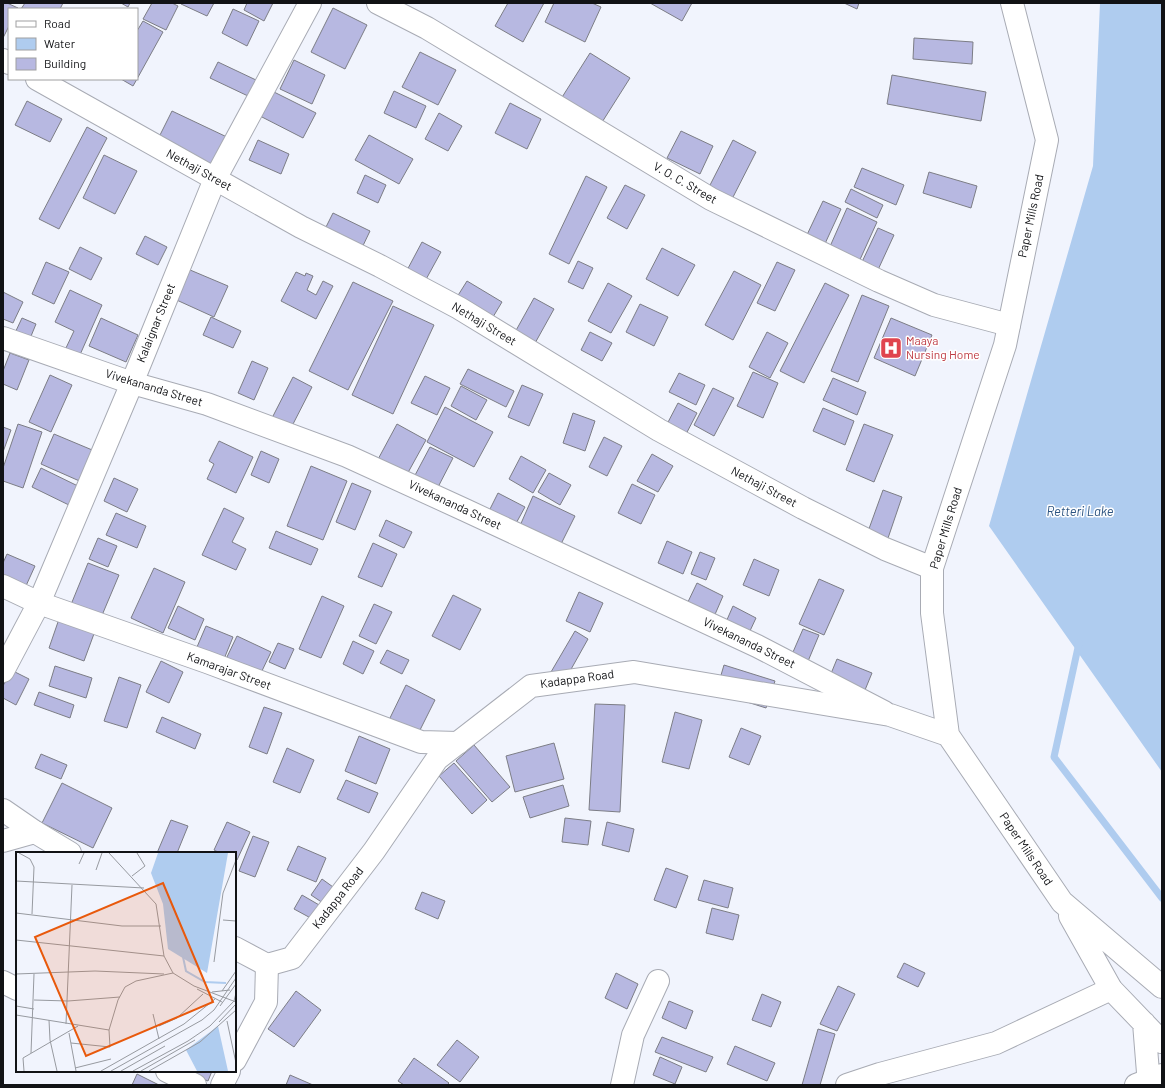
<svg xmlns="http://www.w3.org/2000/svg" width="1165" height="1088" font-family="Barlow,sans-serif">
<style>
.water{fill:#afccef}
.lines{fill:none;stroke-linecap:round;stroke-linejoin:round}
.stream{stroke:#afccef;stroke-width:7}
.building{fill:#b7b8e1;stroke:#7c7d85}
.minor-casing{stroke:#a8abb4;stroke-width:24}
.major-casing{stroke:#a8abb4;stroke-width:24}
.minor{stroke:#fff;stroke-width:22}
.major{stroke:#fff;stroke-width:22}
.labels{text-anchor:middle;stroke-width:3;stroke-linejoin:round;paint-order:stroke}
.street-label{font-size:12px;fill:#111215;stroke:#fff}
.health-label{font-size:12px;fill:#be3a42;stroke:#fff;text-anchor:start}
.water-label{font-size:13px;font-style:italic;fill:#2c5481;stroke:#fff}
.inset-river{fill:none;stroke:#afccef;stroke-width:2}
.inset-road{fill:none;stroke:#979aa0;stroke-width:1}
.view{fill:#e8590c;fill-opacity:0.15;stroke:#e8590c;stroke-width:2}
.inset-edge{fill:none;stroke:#111215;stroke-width:2}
</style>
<rect width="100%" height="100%" fill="#f1f4fd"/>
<path class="water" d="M1100,3H1162V772L989,526L1093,166Z"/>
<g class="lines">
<path class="stream" d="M1079,643L1054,757L1162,898"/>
</g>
<path class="building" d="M3,3H7L18,8L9,9V26L3,38Z
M25,3H63L60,9H21Z
M121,3H130L128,7Z
M152,3H172L178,6L166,30L143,19Z
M181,3H214L207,16L181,4Z
M247,3H273L264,21L244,10Z
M508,3H544L523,42L495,26Z
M554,3H592L601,7L585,42L545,22Z
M650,3H692L682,21Z
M844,3H859L857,9Z
M333,8L367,25L345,69L311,52Z
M233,9L259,21L247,46L222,33Z
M143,21L163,32L137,79V31Z
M914,38L973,42L972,64L913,59Z
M420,52L456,70L438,105L402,87Z
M590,53L630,78L599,127L559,102Z
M294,60L325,75L312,104L280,89Z
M218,62L256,80L248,96L210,78Z
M892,75L986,92L981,121L887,104Z
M121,79H137L133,86Z
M272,91L316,113L303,138L260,116Z
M394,91L426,106L416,128L384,113Z
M27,101L62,119L50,142L15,125Z
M510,103L541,119L527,149L495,133Z
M172,111L229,138L213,171L156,143Z
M439,113L462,126L448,151L425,139Z
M87,127L107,138L59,229L39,219Z
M681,131L713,146L700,174L667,158Z
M369,135L413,159L399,184L355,160Z
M258,140L289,154L281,174L249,160Z
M733,140L756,152L731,201L708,189Z
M104,155L137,171L115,214L83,198Z
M862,168L904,185L896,205L854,187Z
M929,172L977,186L971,208L923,193Z
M365,175L386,185L378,203L357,193Z
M586,176L607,187L569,264L549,254Z
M625,185L645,195L627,229L607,218Z
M851,189L883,205L877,218L845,202Z
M823,201L841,209L823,248L805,239Z
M847,208L877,222L858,264L828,251Z
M333,213L370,231L359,254L322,235Z
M878,228L894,235L877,272L861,264Z
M145,236L167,247L158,265L136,254Z
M422,242L441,252L424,283L405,274Z
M80,247L102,258L91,280L69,269Z
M662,248L695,265L678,296L646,279Z
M578,261L593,268L583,289L568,282Z
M46,262L69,272L54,304L32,294Z
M777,262L795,270L775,311L757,303Z
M183,267L228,286L214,317L170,297Z
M734,271L761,285L733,340L705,325Z
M296,272L305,276L306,273L313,276L307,290L316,295L323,281L333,286L316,319L281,301Z
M467,281L502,302L493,317L457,297Z
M353,282L393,301L348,390L309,371Z
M608,283L632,296L611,333L588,321Z
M825,283L849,295L804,383L780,371Z
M70,290L102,305L79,357L65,350L74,331L55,322Z
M3,292L23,302L13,323L3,319Z
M862,295L889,306L858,382L831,371Z
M534,298L554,309L534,345L514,334Z
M640,304L668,317L654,346L626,332Z
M393,306L434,325L393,414L352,395Z
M211,317L241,331L233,348L203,335Z
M22,318L36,324L29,341L14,335Z
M101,318L138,335L126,362L89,346Z
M891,318L932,335L915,376L874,358Z
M590,332L612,343L602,361L581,350Z
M767,332L788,343L770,378L749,367Z
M10,353L29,360L17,390L3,384V371Z
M252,361L268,368L254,400L238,393Z
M468,369L514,391L506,407L460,384Z
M753,372L778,383L763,418L737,406Z
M679,373L705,385L696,405L669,392Z
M50,375L72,385L51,432L29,422Z
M425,376L450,388L437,415L411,403Z
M293,377L312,387L291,428L272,418Z
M833,378L866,392L857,415L823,400Z
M522,385L543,394L529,426L508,417Z
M461,386L487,400L476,420L451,406Z
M713,388L734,398L714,436L694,425Z
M678,403L697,413L684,438L665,428Z
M445,407L493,432L474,467L427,442Z
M823,408L854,421L845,445L813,431Z
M573,413L595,421L585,451L563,443Z
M18,424L42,432L23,488L3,481V468Z
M397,424L426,440L405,478L376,463Z
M864,424L893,435L874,482L846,470Z
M3,427L11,430L3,452Z
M54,434L97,452L84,483L41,464Z
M604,437L622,446L607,476L589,467Z
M219,441L253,457L236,493L207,479L214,464L209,461Z
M430,447L453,458L436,491L413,479Z
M261,451L279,459L269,483L251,475Z
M652,454L673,466L658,492L637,481Z
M521,456L546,470L533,493L509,479Z
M311,466L347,481L323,540L287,526Z
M41,468L82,488L73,507L32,487Z
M549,473L571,485L560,505L538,492Z
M114,478L138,489L127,512L104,501Z
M352,483L371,491L355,530L336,522Z
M632,484L655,495L641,524L618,513Z
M883,490L902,497L886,544L866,537Z
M498,493L525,507L514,527L488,513Z
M533,496L575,516L560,546L519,528Z
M224,508L244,518L232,542L246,549L236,570L202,555Z
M116,513L146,526L137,548L106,535Z
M386,520L412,532L404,548L379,536Z
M276,531L318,549L311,565L269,548Z
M98,538L117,546L108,567L89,559Z
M667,541L692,552L683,574L658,563Z
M373,543L397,554L382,587L358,577Z
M700,552L715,558L706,580L691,574Z
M7,554L35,566L25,588L3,578V563Z
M754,559L779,570L769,596L743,585Z
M88,563L119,575L100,620L70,607Z
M154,568L185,582L163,633L131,618Z
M819,579L844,590L824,635L799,624Z
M697,583L723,596L713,619L686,606Z
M579,592L603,603L590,632L566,621Z
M453,595L481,609L460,650L432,636Z
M322,596L344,606L321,658L299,649Z
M374,604L392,612L376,644L359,636Z
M178,606L204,619L195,640L168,628Z
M733,606L756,618L749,633L726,622Z
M59,619L95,631L84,661L49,648Z
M206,626L233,637L224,659L197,647Z
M803,629L819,635L806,666L790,659Z
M575,631L588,639L565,680L551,672Z
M237,636L271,652L260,675L226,659Z
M353,641L374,651L363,674L343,664Z
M278,643L294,649L285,669L269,662Z
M387,650L409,660L402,674L380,663Z
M837,659L872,673L865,690L830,676Z
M161,661L183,672L169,703L146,692Z
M724,665L775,681L766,708L716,692Z
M55,666L92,678L86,698L49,686Z
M11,670L29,679L16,705L3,698V686Z
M119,677L141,685L127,728L104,721Z
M406,685L435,700L418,734L389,720Z
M39,692L74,705L70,718L34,705Z
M595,704L625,705L620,812L589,810Z
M264,707L282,713L267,754L249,747Z
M675,712L702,720L689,769L662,762Z
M162,717L201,734L195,749L156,732Z
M741,728L761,736L749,765L729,757Z
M359,736L390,749L376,784L345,771Z
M554,743L564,779L515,792L506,756Z
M474,745L510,787L492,802L456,761Z
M287,748L314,760L300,793L273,782Z
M41,754L67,765L61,779L35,768Z
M454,763L487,800L472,814L439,776Z
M346,780L378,793L369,813L337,799Z
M62,783L112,808L93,848L42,823Z
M563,785L569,806L530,818L523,797Z
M565,818L591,821L588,845L562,842Z
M171,820L188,826L177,853H157Z
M227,822L250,832L237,860L235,859V853H220L214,850Z
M607,822L634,829L629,852L602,845Z
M253,836L269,842L255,877L239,871Z
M298,846L326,858L316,882L287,870Z
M666,868L688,876L676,908L654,900Z
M322,879L340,892L329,907L311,895Z
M704,880L733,888L728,908L698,900Z
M422,892L445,901L438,919L415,909Z
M302,895L326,909L318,922L294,909Z
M712,908L739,915L733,940L706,933Z
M904,963L925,973L918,987L897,977Z
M616,973L638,984L627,1009L605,998Z
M838,986L855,994L837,1031L820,1024Z
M296,991L321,1010L294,1047L268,1029Z
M762,994L781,1002L771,1027L752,1020Z
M669,1001L693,1011L686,1029L662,1018Z
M818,1029L835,1034L820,1085H802Z
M662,1037L713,1057L706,1072L655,1052Z
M457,1040L479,1057L460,1082L437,1065Z
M735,1046L775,1063L767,1081L727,1064Z
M660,1057L682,1067L675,1084L653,1075Z
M414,1058L449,1083L447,1085H404L398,1081Z
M185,1071H212L208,1081Z
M137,1074L159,1085H132Z
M290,1075L313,1085H286Z"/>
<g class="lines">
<g class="minor-casing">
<path id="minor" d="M378,3L427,28L711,199L879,281L934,305L1009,325
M3,60L9,63
M37,79L301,227L380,266L459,308L659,430L803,508L885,549L932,568
M3,338L132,383L207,404L347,456L465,510L757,646L884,712
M3,586L39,603L207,662L421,742L458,743
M3,671L39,603L132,383L215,179L310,3
M3,841L35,832
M3,982L17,989
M235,1060L266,1002L267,965
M167,1071L195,1085
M222,1085L229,1071
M622,1085L633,1035L658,981
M847,1085L880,1074L996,1043L1111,989
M1136,1085L1162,1075"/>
</g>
<g class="major-casing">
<path id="major" d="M1012,3L1047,140L1005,345L932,568V613L948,735L1062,902L1162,987
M3,810L35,832L70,853
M1070,916L1111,989L1162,1042
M235,948L267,965L292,958L374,851L437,759L531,686L634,672L890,715L948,735
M1144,1023L1149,1085"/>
</g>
<use href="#minor" class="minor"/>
<use href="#major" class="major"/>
</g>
<defs>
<g id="hospital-square" transform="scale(1.15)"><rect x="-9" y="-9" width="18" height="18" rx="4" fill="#e0444e" stroke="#fff"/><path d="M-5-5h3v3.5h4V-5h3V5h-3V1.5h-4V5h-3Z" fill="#fff"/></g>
</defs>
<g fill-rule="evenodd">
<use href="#hospital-square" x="891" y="348"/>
</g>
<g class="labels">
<g class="street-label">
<text transform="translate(199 170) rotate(29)" y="4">Nethaji Street</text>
<text transform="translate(685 183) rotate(30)" y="4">V. O. C. Street</text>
<text transform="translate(1031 216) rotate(-78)" y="4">Paper Mills Road</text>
<text transform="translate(156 323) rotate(-68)" y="4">Kalaignar Street</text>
<text transform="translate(484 324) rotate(31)" y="4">Nethaji Street</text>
<text transform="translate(154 388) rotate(17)" y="4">Vivekananda Street</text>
<text transform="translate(764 487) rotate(28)" y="4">Nethaji Street</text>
<text transform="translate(455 505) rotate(25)" y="4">Vivekananda Street</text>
<text transform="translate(946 528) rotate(-73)" y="4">Paper Mills Road</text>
<text transform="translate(749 643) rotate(26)" y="4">Vivekananda Street</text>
<text transform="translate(229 671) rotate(20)" y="4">Kamarajar Street</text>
<text transform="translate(577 679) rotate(-8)" y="4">Kadappa Road</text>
<text transform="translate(1026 849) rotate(56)" y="4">Paper Mills Road</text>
<text transform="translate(338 898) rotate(-52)" y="4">Kadappa Road</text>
</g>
<g class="health-label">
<text x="906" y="345">Maaya<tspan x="906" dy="14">Nursing Home</tspan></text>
</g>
<g class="water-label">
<text x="1080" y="516">Retteri Lake</text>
</g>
</g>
<g transform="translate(16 852)">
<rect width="220" height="220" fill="#f1f4fd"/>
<path d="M142,1H212L191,121L152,97L147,52L135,21ZM202,174L212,219H181L170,198Z" fill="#afccef"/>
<path class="inset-river" d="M167,105L170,119L189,130L210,131"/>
<path class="inset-road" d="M3,1L14,7L18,15L16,62M93,1L140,52L148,104L157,121L178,134L220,150M63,12L68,1M80,18L86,1M116,24L129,14L121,1M0,29L128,36M0,61L106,74H145M207,68L220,69M0,88L148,104M198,110L207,41L220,8M0,122L79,119L148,122M181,137L206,150M206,139L220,119M196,140L214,138M18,148L52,149L104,145M0,154L18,157M204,154L220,132M137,162L143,187M0,163L93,178L102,148L109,135L120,129L157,121M33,168L34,188L41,219M211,169L220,211M203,170L220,152M50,172L56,33M143,174L161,166L187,142M53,181L60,219M55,191L94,195L93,178M15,201L18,122M59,216L95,207M8,219L7,206L62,174M85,219L168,172L199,147M95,219L186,168L198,158L220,126M105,219L149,194M117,219L172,189L194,174L218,149L220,141M125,219L179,188M133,219L184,190L220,158"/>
<path class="view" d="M147,31L197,150L70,204L19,85Z"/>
<rect width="220" height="220" class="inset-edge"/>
</g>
<rect width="1165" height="1088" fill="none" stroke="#111215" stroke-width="8"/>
<rect x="8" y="8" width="130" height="72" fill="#ffffff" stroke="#a0a0a1"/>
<rect x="16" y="21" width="20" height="6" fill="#ffffff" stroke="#a0a0a1"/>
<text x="44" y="28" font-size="12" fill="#111215">Road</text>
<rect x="16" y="38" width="20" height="12" fill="#afccef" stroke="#a0a0a1"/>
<text x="44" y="48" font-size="12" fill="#111215">Water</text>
<rect x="16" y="58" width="20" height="12" fill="#b7b8e1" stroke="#a0a0a1"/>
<text x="44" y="68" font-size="12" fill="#111215">Building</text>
</svg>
